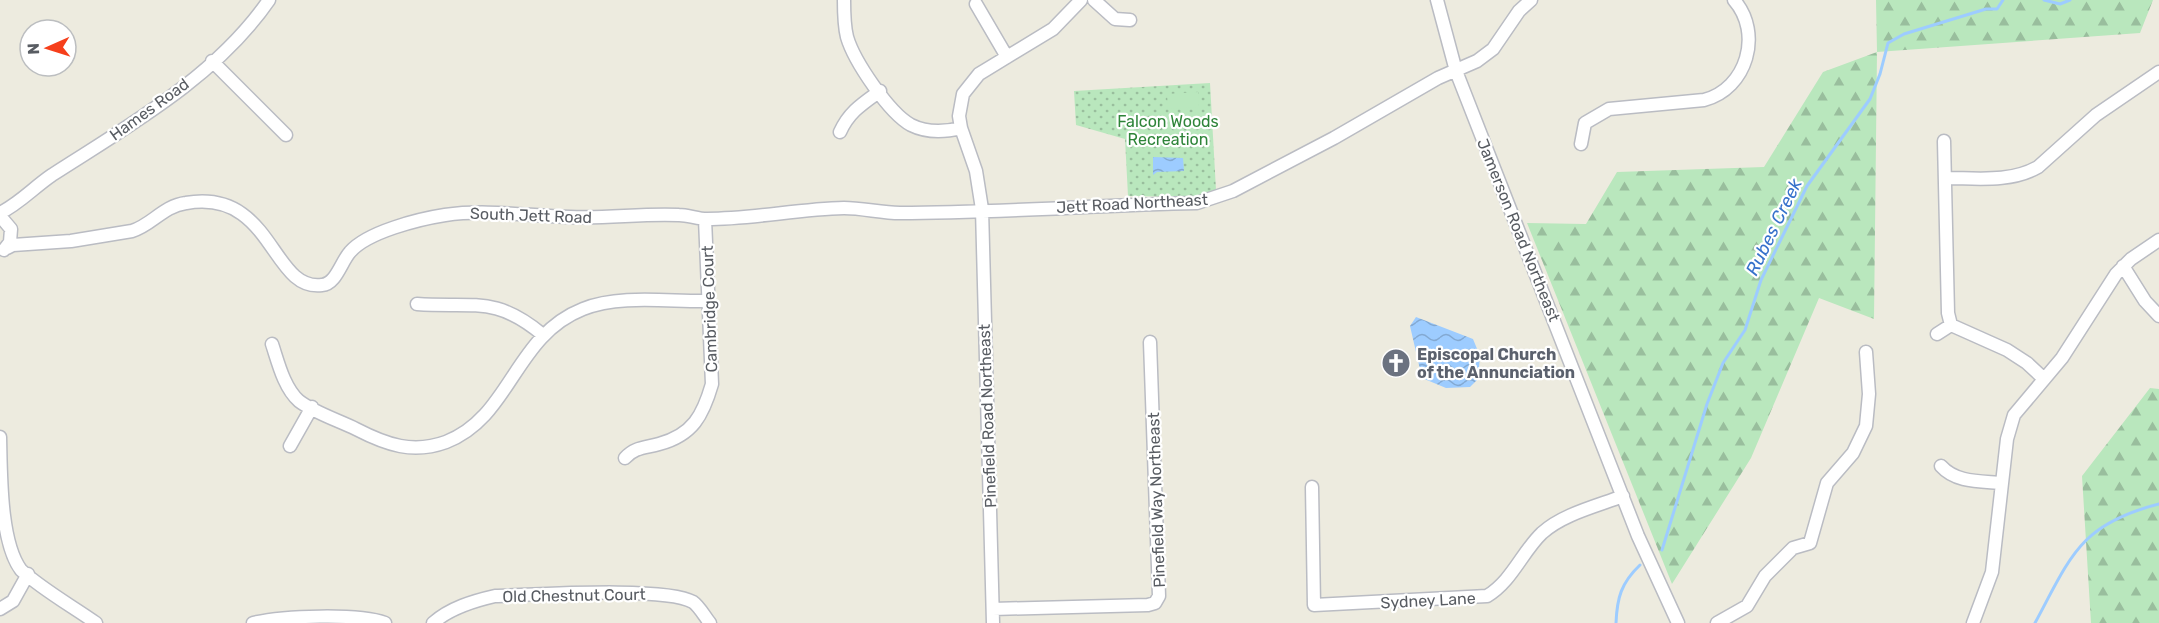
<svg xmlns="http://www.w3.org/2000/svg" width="2159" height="623" font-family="Rubik,sans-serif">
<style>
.forest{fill:url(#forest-firs)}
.park{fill:url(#park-dots)}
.garden{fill:#b9e7bd}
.water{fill:url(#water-waves)}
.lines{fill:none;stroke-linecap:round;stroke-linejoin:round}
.stream{stroke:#9dccff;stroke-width:3}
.minor-casing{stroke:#babcc3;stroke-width:15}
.minor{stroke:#fff;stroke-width:12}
.labels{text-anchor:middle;stroke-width:4.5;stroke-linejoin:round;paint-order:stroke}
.street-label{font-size:16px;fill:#585c62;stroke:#fff}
.park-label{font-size:16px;fill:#2e8439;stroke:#fff}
.worship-label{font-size:16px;font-weight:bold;fill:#5b616d;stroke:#fff;text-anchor:start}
.water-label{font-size:18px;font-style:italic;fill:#3772cb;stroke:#fff}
</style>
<defs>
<pattern id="forest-firs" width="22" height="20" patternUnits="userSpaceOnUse" patternTransform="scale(1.5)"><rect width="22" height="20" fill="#b9e7bd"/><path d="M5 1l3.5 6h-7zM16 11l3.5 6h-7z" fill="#99be9d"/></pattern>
<pattern id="park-dots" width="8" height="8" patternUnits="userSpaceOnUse" patternTransform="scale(1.5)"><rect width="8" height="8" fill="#b9e7bd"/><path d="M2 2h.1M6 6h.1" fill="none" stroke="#99be9d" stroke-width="1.8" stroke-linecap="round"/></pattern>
<pattern id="water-waves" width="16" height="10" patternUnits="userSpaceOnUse" patternTransform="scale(1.5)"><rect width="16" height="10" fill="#9dccff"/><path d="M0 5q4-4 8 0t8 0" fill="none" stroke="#83a9d2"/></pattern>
</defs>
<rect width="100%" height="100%" fill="#edebdf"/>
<path class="forest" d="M1876,0H2153L2140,33L1877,52L1874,319L1819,298L1751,458L1672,584L1527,223L1586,224L1617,172L1764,167L1823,72L1877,52Z
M2150,388L2159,389V623H2091L2082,476Z"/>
<path class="park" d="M1210,83L1216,190L1191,197L1128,196L1125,139L1076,125L1074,91Z"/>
<path class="garden" d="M1198,92L1199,107L1168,109L1167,94Z
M1199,112V126L1168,128V114Z"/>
<path class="water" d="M1153,157L1183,158L1184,171L1157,172L1153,175Z
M1416,317L1473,339L1480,356L1478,379L1470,387L1446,388L1422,378L1410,326Z"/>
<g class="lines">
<path class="stream" d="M2044,0L2060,4L2070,0
M1662,550L1707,404L1723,363L1745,330L1761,280L1807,186L1870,99L1880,74L1888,43L1904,34L1986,9H1997L2003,0
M1616,623C1617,598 1621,583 1640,565
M2035,623C2071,556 2080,524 2159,504"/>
<g class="minor-casing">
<path id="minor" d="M844,0C844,12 844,25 847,37C854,61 889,113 911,125C927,133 945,132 961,128
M1094,0L1115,19L1130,20
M1437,0L1456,71L1638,536L1678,623
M976,4L1007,57
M212,61L286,135
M840,132C849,112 862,104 880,91
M1944,141L1948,313L1951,325L2007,350L2027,363L2043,378
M1581,144L1585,123L1609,109L1704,100C1747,89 1763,33 1734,0
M1945,178C1976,178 2010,183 2038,167L2096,115L2159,72
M0,213C20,203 33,188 52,175C128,126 216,77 269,0
M0,216L11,229L10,242L4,250
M7,248L13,245L71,241L132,231C152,225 163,206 186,203C273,188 271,292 322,285C336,284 341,262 350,252C367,232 419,219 445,215C487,209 528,216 570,217C606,219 643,213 679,215C688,215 698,219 707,219C753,219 798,209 844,208C863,208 881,213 900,213C999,213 1098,205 1197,203L1233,191L1334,138L1438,78L1477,61L1493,49L1519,11L1531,0
M2123,266L2145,301L2159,316
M417,304C474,308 495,295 543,335
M1937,334L1951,325
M272,344C278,362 284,388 299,401C313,412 340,421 356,429C387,445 413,454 446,442C511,417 514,336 583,309C620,294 670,302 709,301
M0,437C1,474 0,542 21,570C43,590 72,606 96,623
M290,446L312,407
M625,458C635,447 645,448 659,444C693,435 703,415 712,384L705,219
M1941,466C1956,483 1981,481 2002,483
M1312,487L1314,605L1487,596C1512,581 1522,552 1542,533C1563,514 1597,506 1623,496
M0,609L13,601L28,574
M993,609L1148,605L1155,603L1159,596L1150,342
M253,623C282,616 358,613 385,623
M433,623C450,608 473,601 495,596C533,595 666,586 693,602C699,606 705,617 710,623
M993,623L982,209L976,171L961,128L959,116L963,94L979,74L1053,29L1081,0
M1717,623L1747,606L1765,576L1793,548L1810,543L1827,483L1853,453L1866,426L1869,394L1866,352
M1973,623L1992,572L2007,439L2014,415L2062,358L2116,274L2131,259L2159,240"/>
</g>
<use href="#minor" class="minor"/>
</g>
<defs>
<g id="church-disc" transform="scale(1.5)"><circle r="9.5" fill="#6b7280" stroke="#fff"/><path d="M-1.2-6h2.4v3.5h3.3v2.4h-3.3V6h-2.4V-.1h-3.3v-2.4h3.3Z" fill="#fff"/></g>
</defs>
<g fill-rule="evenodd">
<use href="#church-disc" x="1396" y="363"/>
</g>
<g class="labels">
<g class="street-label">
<text transform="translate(149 109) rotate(-36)" y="6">Hames Road</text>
<text transform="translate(1132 203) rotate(-3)" y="6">Jett Road Northeast</text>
<text transform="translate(531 215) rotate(2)" y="6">South Jett Road</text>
<text transform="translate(1519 230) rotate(68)" y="6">Jamerson Road Northeast</text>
<text transform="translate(709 309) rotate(-92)" y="6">Cambridge Court</text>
<text transform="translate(987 416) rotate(-92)" y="6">Pinefield Road Northeast</text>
<text transform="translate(1156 500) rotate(-92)" y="6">Pinefield Way Northeast</text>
<text transform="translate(574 595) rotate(-1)" y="6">Old Chestnut Court</text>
<text transform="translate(1428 600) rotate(-3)" y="6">Sydney Lane</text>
</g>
<g class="park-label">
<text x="1168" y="127">Falcon Woods<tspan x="1168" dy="18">Recreation</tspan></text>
</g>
<g class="worship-label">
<text x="1417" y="360">Episcopal Church<tspan x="1417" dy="18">of the Annunciation</tspan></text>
</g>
<g class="water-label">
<text transform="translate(1774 227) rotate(-64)" y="6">Rubes Creek</text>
</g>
</g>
<g transform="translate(48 48) rotate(267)"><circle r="28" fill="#ffffff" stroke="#bcbec0" stroke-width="1.5"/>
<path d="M0-4.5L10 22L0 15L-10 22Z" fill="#f63f1b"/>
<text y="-9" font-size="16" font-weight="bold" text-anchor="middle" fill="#585c62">N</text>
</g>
</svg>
